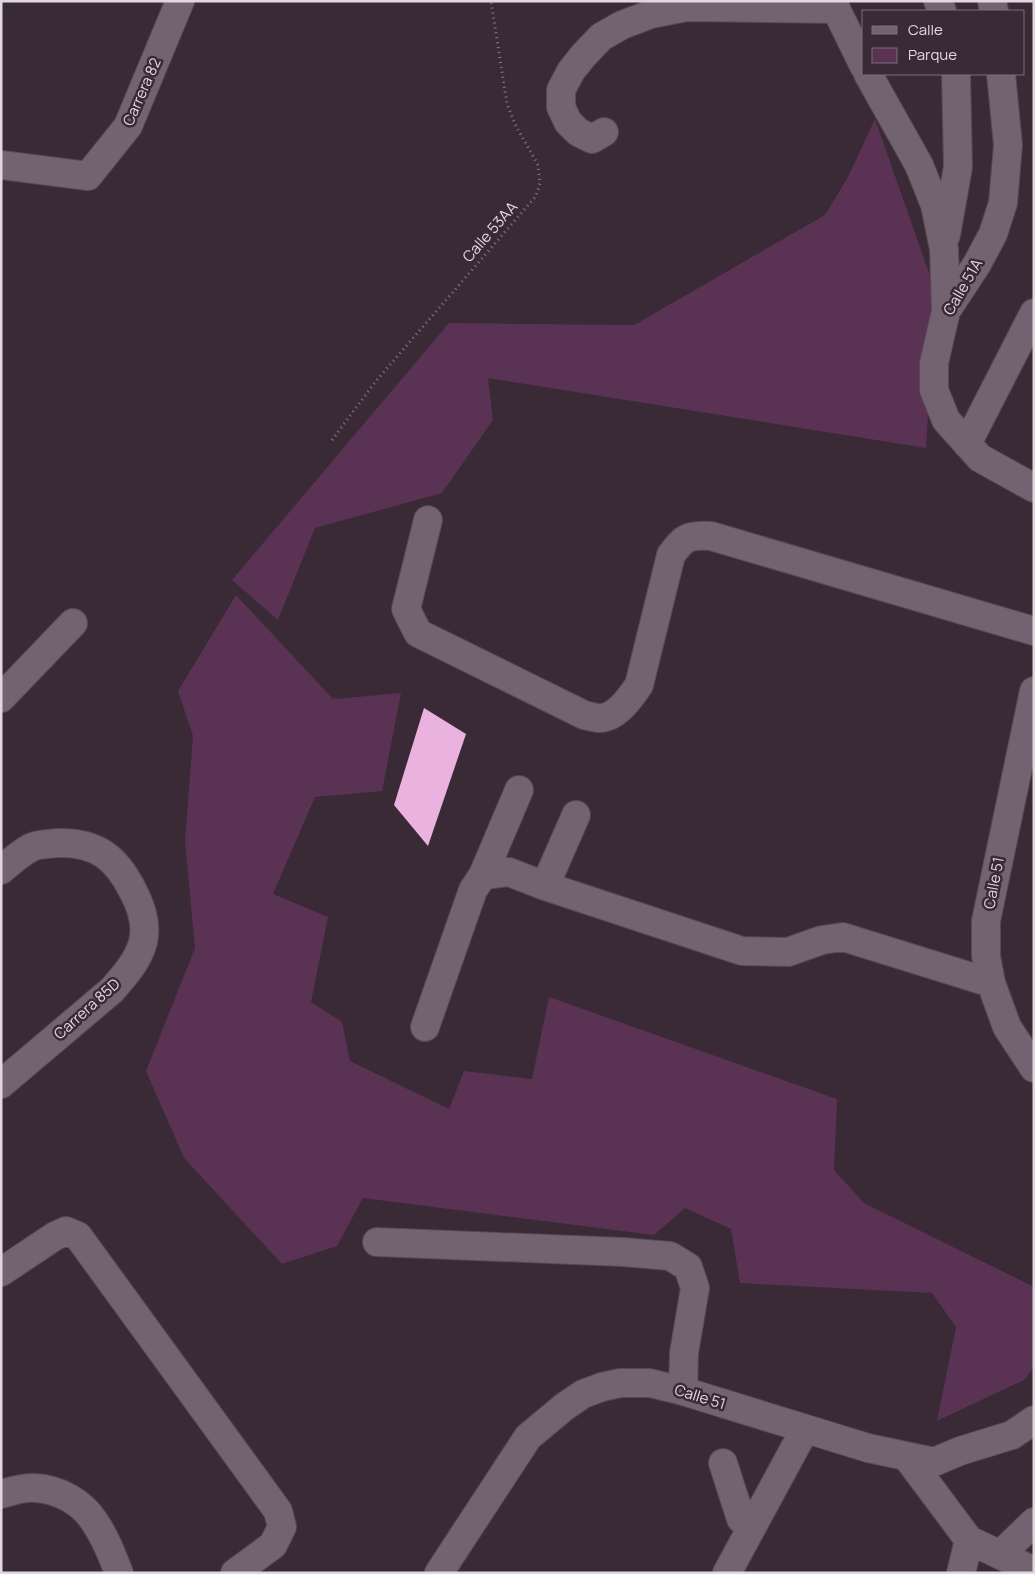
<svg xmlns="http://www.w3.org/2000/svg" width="1035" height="1574" font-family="Manrope,sans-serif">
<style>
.green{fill:#5a3253}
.building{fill:#eab2de}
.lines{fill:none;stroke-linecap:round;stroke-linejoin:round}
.minor-casing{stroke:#564953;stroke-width:30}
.path{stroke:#877a84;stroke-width:3;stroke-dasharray:1 4;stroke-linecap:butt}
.minor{stroke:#73626f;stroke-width:28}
.labels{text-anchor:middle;stroke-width:5;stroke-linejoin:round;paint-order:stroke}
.street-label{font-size:15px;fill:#e1d7de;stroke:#392a36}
</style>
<rect width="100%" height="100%" fill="#392a36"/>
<path class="green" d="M875,119L935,290L926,448L488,378L493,420L442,493L315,528L278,620L232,580L449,323L634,325L825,215L848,177Z
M236,595L333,699L401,693L382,791L315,797L273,894L328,917L311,1002L342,1022L350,1061L449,1109L464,1071L532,1079L549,997L837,1099L834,1170L864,1203L1034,1287V1367L1024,1380L937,1421L956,1327L932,1293L740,1283L731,1229L685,1208L654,1235L363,1198L337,1246L282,1264L184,1158L146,1071L195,948L185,841L193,736L178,691Z"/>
<path class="building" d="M424,708L466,734L428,846L394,805Z"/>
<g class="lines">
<g class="minor-casing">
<path id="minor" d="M834,1L836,9L864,66
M938,1L942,11
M992,1L994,11
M868,74L919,165L935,205L944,249L946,311
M1001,74L1008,145L1003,203L993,234L977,264L946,311L934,363V390L946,420L980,458L1034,488
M604,132L592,139L578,132L568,122L561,107V90L571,71L583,56L601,37L622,25L651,14L687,7L836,9
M1,165L88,176L128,126L180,1
M946,235L958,167L956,74
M967,444L1034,313
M428,520L406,609L418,633L584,715C589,716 595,718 600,718C616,718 631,697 639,685L671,555C684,537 688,535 711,536L1034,631
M1034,691L986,921V956L991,983L1007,1027L1034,1068
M1,698L73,623
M1,870C11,862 20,853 32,847C39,844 50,844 58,843C96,842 116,857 133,891C141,906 147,925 143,942C138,961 124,976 112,990L1,1084
M483,875L519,790
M545,886L576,815
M425,1027L473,890L483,875L509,872L545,886L742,951L788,952L822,940L843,937L991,983
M377,1242L623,1252L670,1256L688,1267L695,1288L684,1353L683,1391
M1,1272L55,1236L66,1231L78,1236L278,1511L282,1527L273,1545L235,1573
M907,1457L969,1540L1034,1571
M723,1463L741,1519L751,1527
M1,1494C12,1491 24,1487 35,1488C58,1489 82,1502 94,1521C105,1537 112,1555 119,1573
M1000,1555L1034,1522
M439,1573L528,1437L564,1407L583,1394L602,1387L620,1383H650L683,1391L868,1448L934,1462L960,1451L1012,1435L1034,1420
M727,1573L805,1429
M961,1573L969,1540"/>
</g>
<path class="path" d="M332,440L376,381L536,196L540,183L538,165L515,124L507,104L491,1"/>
<use href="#minor" class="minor"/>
</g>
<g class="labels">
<g class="street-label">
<text transform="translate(142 92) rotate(-66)" y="5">Carrera 82</text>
<text transform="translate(490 232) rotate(-49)" y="5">Calle 53AA</text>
<text transform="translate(963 287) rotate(-60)" y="5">Calle 51A</text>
<text transform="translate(994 883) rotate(-79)" y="5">Calle 51</text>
<text transform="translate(87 1009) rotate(-42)" y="5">Carrera 85D</text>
<text transform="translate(700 1397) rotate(17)" y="5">Calle 51</text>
</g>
</g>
<rect width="1035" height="1574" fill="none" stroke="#e1d7de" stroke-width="5"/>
<rect x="862" y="10" width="162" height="65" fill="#392a36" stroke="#7c6f79"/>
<rect x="872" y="26" width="25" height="8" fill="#73626f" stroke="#7c6f79"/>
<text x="908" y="35" font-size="15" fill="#e1d7de">Calle</text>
<rect x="872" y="48" width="25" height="15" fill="#5a3253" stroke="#7c6f79"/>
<text x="908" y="60" font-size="15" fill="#e1d7de">Parque</text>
</svg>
